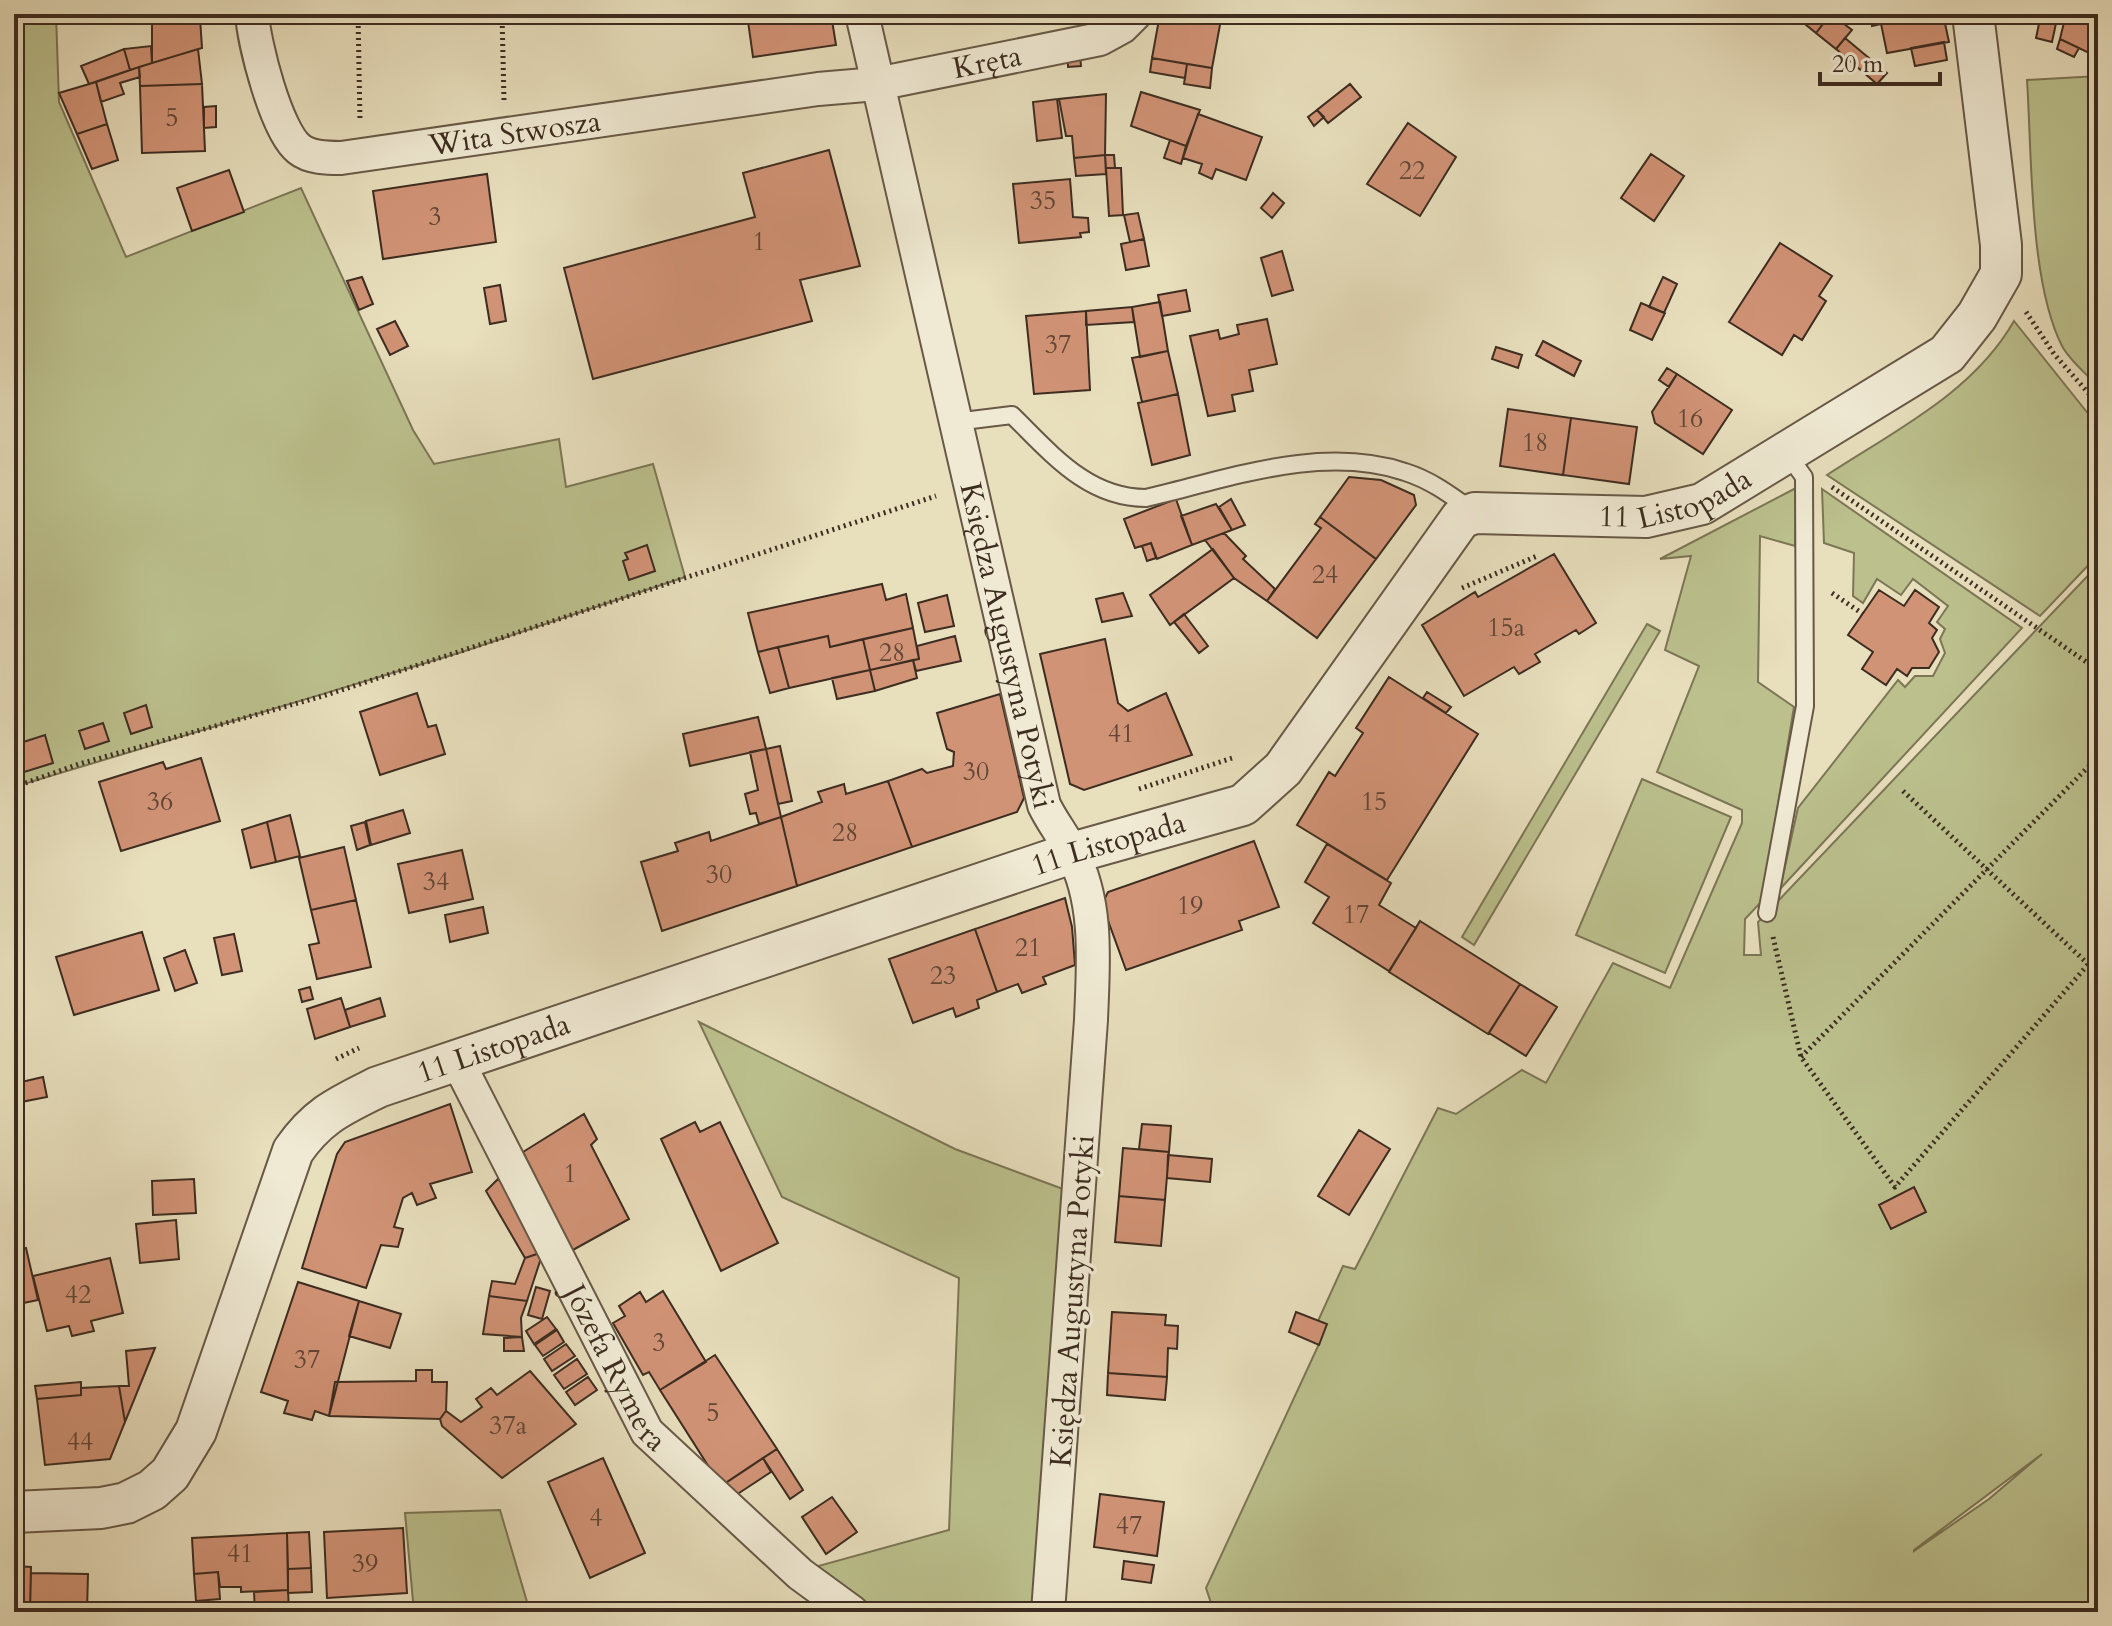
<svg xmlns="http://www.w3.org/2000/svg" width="2112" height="1626" font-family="Cardo,serif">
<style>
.green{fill:#bbc08d;stroke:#7c7656;stroke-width:2;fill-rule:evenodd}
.building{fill:#d19376;stroke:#3d2c20;stroke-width:2}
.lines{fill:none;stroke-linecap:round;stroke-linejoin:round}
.service-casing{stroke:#685947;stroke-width:20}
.minor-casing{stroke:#685947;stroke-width:36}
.tertiary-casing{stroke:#685947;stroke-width:44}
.path{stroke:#3d2c20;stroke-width:5;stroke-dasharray:2 4;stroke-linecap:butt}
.service{stroke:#f0ead4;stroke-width:16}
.minor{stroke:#f0ead4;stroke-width:32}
.tertiary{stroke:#f0ead4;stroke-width:40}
.labels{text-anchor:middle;stroke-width:7;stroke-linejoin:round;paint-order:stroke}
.number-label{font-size:26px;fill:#624636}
.street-label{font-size:30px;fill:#3d2c20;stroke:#f0ead4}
</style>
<rect width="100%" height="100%" fill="#e8dfbd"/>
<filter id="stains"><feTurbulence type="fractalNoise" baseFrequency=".0025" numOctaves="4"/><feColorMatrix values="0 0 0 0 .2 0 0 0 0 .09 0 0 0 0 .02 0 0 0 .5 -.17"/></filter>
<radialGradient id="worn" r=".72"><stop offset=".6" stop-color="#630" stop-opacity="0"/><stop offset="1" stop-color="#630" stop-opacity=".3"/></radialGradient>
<path class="green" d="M14,14H56L59,102L126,257L301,188L413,430L434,464L559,439L566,487L653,464L685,577L462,652L14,787Z
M2098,76V387C2087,374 2070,361 2062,346C2029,281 2032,154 2027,80Z
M2014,321L2098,426V555L2040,616L1827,475C1894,431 1973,393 2014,321Z
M1796,488L1795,546L1760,536L1758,682L1794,707L1762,901L1745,919L1744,955H1761L1758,922L2098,565V1612H1214L1206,1588L1319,1344L1318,1321L1343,1266L1355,1269L1438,1108L1456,1114L1522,1070L1546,1083L1613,963L1670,988L1742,823V810L1657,772L1699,666L1665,650L1691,556L1660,559ZM2042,1454L1989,1499L1914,1551V1550Z
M1822,489L2022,628L1780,889L1798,808L1898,680L1905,687L1915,676H1933L1945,653L1940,639L1945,629L1937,622L1948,606L1913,579L1901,595L1877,579L1863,603L1853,596L1854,553L1824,543Z
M1647,624L1660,631L1474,945L1462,937Z
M1642,779L1731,817L1665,973L1576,935Z
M699,1022L955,1149L1063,1189L1035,1612H879L811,1568L949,1530L959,1278L782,1197Z
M500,1510L530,1612H414L405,1513Z"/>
<path class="building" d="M168,14H190V18H200L202,48L152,63V16Z
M747,14H831L836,45L753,57Z
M1160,14H1222L1212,68L1152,58Z
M1813,14L1828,17L1816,33L1805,24Z
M1831,14L1852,30L1836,49L1816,33Z
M1870,14H1879L1881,24L1872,26Z
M1879,14H1943L1949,42L1887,53Z
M2041,14H2058L2052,42L2036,38Z
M2066,14H2098V33L2089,53L2060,39Z
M1845,38L1887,73L1877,84L1836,49Z
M2060,39L2079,48L2074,57L2057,49Z
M1944,42L1947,60L1915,66L1911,48Z
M151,46L152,63L130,70L124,49Z
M124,49L130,70L89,84L81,66Z
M198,49L202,84L140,86L139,67Z
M1068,55H1080L1081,66L1068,67Z
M1152,58L1187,64L1185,78L1150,72Z
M1187,64L1212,68L1210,88L1184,84Z
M139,67L140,77L120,83L124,94L101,102L96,82Z
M96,82L107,124L77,134L59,93Z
M202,84L205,151L142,153L140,86Z
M1350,84L1361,97L1328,123L1317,110Z
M1141,92L1200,110L1186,146L1131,126Z
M1106,94L1105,155L1074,158L1072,136H1066L1059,99Z
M1057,99L1062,138L1037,141L1033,102Z
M216,106V127L204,128V107Z
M1317,110L1324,117L1314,126L1308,117Z
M1198,114L1262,137L1246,180L1216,169L1212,179L1199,173L1202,164L1183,158Z
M1408,123L1456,157L1420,216L1367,184Z
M107,124L118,160L92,169L77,134Z
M1170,140L1186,146L1181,164L1164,158Z
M829,150L860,266L800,280L812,321L593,379L564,268L755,217L743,173Z
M1651,154L1684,176L1654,221L1621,198Z
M1105,155H1114L1115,168H1106Z
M1105,155L1106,174L1076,176L1074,158Z
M1106,168H1121L1123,215L1109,216Z
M229,170L244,212L192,231L177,188Z
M487,174L496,242L383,259L373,191Z
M1070,179L1073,217L1088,218L1089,232L1080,233L1081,237L1019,243L1013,184Z
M1273,193L1284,203L1272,218L1261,208Z
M1138,213L1144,239L1130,242L1124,215Z
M1144,239L1149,266L1126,270L1121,244Z
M1780,243L1832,276L1819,296L1826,301L1802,340L1794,335L1782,355L1729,322Z
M1282,251L1293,290L1272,296L1261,258Z
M362,277L373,304L359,310L347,281Z
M1663,277L1677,284L1664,313L1649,307Z
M500,285L506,321L490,324L484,288Z
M1186,290L1190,311L1162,316L1158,295Z
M1160,302L1168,351L1140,357L1132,307Z
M1641,303L1665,313L1652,340L1630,330Z
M1132,307L1134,322L1086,325V311Z
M1086,311L1090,390L1034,394L1026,316Z
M1267,319L1277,364L1249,370L1253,391L1232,395L1235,411L1208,416L1190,336L1218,330L1220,339L1239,334L1237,325Z
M395,321L408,346L390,355L377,329Z
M1543,341L1581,361L1574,376L1536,355Z
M1496,347L1522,355L1518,368L1492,359Z
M1168,351L1178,394L1142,402L1132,358Z
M1667,368L1677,374L1669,387L1659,380Z
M1677,374L1732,410L1703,454L1655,423L1652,412Z
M1178,394L1190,455L1152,465L1138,403Z
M1508,409L1571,418L1563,475L1500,466Z
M1571,418L1637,427L1629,484L1563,475Z
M1349,477L1381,480L1414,495L1416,505L1376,559L1320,517Z
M1176,499L1192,545L1157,559L1151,543L1135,548L1124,519Z
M1231,499L1245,525L1232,530L1219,507Z
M1216,504L1232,530L1192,545L1181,516Z
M1320,517L1376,559L1317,638L1267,601L1321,528L1315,524Z
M1224,533L1246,556L1243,559L1275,589L1267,601L1234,578L1205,540Z
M1151,543L1156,558L1147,561L1142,546Z
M647,545L655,571L629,580L623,561L628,559L625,553Z
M1213,549L1234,578L1170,625L1150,595Z
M1554,554L1596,623L1579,634L1576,630L1535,654L1540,662L1519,674L1514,667L1464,696L1422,625L1475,592L1478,597Z
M882,584L886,600L906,594L913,628L830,647L828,636L758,652L748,613Z
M1879,590L1904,606L1915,590L1939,607L1929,623L1937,630L1932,638L1939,652L1929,668H1912L1907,676L1897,669L1886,685L1862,669L1873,652L1848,635Z
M1123,593L1132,616L1102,622L1096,599Z
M947,595L954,626L925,632L918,603Z
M1184,614L1208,646L1199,653L1174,622Z
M913,628L919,659L870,670L863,639Z
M828,636L830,647L863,639L870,670L789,688L778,647Z
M955,636L961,661L916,671L913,660L919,659L917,646Z
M1105,639L1118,703L1128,711L1166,693L1192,755L1084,790L1070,784L1040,654Z
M778,647L789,688L770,693L758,652Z
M913,660L917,678L875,691L870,670Z
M870,670L875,691L837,699L832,678Z
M1389,677L1478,734L1387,880L1297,825L1329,772L1335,776L1363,733L1356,728Z
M1427,692L1451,707L1446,713L1423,698Z
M417,693L428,727L436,725L445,754L380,775L360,712Z
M1000,694L1024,798L1017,812L912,847L888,781L922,769L927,773L953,766L954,752L947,749L937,713Z
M146,705L152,727L131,734L124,713Z
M758,717L766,749L690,766L683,734Z
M103,723L109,741L85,749L79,731Z
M45,735L53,763L21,773L14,745Z
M780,746L792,801L778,804L766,749Z
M766,749L781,817L759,824L756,813L750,814L745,794L758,790L750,752Z
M201,758L220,821L121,851L99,782L163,762L166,769Z
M888,781L912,847L797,886L781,817L822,802L818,792L844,784L846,794Z
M403,810L410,833L371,845L366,821Z
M290,815L300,856L276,862L267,822Z
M781,817L797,886L662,931L641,862L678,851L675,843L709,832L711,841Z
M267,822L276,862L251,868L242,830Z
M365,822L370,845L357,850L351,826Z
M1254,841L1279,907L1239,921L1242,930L1126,970L1102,904L1108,892Z
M1327,844L1391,883L1379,905L1416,928L1389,971L1313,923L1329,897L1305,882Z
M344,847L356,900L311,910L299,858Z
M462,850L473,899L409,913L398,864Z
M1065,898L1072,927L1075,965L1043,977L1046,984L1022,993L1018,984L997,992L975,929Z
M356,900L371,967L317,979L309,945L319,943L311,910Z
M483,907L488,933L450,942L445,915Z
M1420,921L1520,984L1488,1034L1389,972Z
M975,929L997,992L977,1000L979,1008L956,1017L953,1008L913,1023L889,959Z
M142,932L159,990L74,1015L56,957Z
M234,934L242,971L222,975L214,938Z
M185,950L197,983L175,991L164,958Z
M1520,984L1557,1007L1526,1056L1489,1033Z
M310,987L313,999L302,1002L299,990Z
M341,998L350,1027L315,1039L307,1009Z
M380,998L385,1016L350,1027L345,1010Z
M43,1077L47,1097L21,1102L17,1083Z
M450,1104L472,1172L430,1184L436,1198L417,1205L412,1193L403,1198L394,1227L403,1229L398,1247L381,1245L366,1288L302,1268L337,1154L345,1142Z
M584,1114L597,1139L591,1145L629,1219L571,1251L523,1152Z
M695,1122L700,1132L720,1122L778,1243L721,1271L661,1139Z
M1142,1124L1171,1126L1169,1152L1139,1149Z
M1359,1130L1390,1149L1349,1215L1318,1196Z
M1123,1148L1169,1152L1165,1200L1119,1196Z
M1168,1155L1212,1159L1210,1182L1167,1178Z
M194,1179L196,1213L153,1215L152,1181Z
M498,1179L518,1199L543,1252L525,1258L486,1191Z
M1914,1187L1926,1212L1891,1229L1879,1205Z
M1119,1196L1165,1200L1161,1246L1115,1242Z
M176,1220L179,1259L140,1263L136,1224Z
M26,1248L38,1300L14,1305V1251Z
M543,1252L527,1301L489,1296L492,1281L515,1284L525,1258Z
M110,1258L123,1313L91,1321L94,1331L72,1336L69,1326L47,1331L33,1276Z
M298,1282L359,1301L329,1416L315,1411L312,1420L284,1413L288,1401L261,1392Z
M536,1287L550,1291L542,1319L528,1315Z
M663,1291L706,1362L660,1390L649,1372L643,1375L613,1323L625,1316L619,1306L640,1292L646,1302Z
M489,1296L527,1301L521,1318L522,1337L483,1334Z
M359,1301L401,1314L390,1348L349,1336Z
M1112,1312L1166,1315L1165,1325L1178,1326L1177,1349L1168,1348L1167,1377L1108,1373Z
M1296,1312L1327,1324L1319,1345L1289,1332Z
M547,1317L556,1329L534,1344L526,1331Z
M557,1330L564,1342L543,1356L535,1345Z
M522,1337L524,1351H504V1338Z
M566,1344L575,1356L552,1371L544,1359Z
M155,1348L125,1422L119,1386H129L126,1351Z
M715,1355L777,1449L721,1486L660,1390Z
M577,1359L587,1374L564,1389L554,1375Z
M416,1370H432V1382H447L446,1411L440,1419L329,1416L335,1382L416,1381Z
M530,1371L576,1424L502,1478L442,1426L440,1419L446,1411L461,1422L482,1407L476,1399L491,1388L497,1395Z
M1108,1373L1167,1377L1165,1400L1107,1395Z
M588,1377L597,1390L575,1405L566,1392Z
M81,1382V1395L37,1399L35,1386Z
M119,1386L125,1422L110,1459L45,1465L37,1399L81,1395V1388Z
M777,1449L803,1490L790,1499L763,1458Z
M603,1458L645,1553L590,1578L548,1482Z
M763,1458L771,1472L730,1499L721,1486Z
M1100,1494L1164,1502L1157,1556L1094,1547Z
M832,1497L857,1532L826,1554L802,1517Z
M403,1528L407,1593L327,1598L324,1532Z
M309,1532L311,1568L288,1569L287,1533Z
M287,1533L288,1590L241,1592V1587H220L218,1572L194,1574L192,1538Z
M1124,1561L1154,1565L1151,1583L1122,1579Z
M14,1566L31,1567L30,1606H14Z
M311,1568L312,1592L288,1593V1569Z
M218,1572L220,1599L196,1601L194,1574Z
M31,1573L88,1574L87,1612H30Z
M288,1590L289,1612H255L254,1592Z
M1070,1607L1100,1611V1612H1070Z"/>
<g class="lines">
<g class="service-casing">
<path id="service" d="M955,422L1012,415C1051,453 1087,498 1146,498C1228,479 1321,444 1405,472C1431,480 1452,496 1474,512
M1767,913L1805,706L1804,477L1786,452"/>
</g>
<g class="minor-casing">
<g id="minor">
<path id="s1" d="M252,14C254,43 276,131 299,149C310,158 328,158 341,158L818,89L877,84L1100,39L1122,27L1135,14"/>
<path id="s2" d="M862,14L1044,805C1052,822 1064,836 1072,853C1099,903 1093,966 1091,1020L1048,1612"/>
<path id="s3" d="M457,1060L647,1432L800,1574L852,1612"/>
</g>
</g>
<g class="tertiary-casing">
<g id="tertiary">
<path id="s4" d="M14,1512L101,1508L126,1503L152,1490L170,1474L196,1431L293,1151C318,1115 340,1106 378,1087L1072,853L1243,805L1283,769L1461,518L1475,513L1646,517L1702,504L1947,354L1977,316L2001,274V245L1973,14"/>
</g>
</g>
<path class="path" d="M358,14L360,121
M502,14L504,101
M2026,312L2054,354L2098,404
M1832,487L2098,670
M1462,588L1537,556
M1832,593L1863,614
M14,787L79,764L323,696L936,496
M1139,789L1232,758
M1903,791L2088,964
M1773,937L1801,1057L1895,1187L2098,953
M1801,1057L2098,757
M336,1059L359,1048"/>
<use href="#service" class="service"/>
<use href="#minor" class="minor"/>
<use href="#tertiary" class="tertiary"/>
</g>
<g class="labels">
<g class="number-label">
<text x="172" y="126">5</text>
<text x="1412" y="179">22</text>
<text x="1043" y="209">35</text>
<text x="435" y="225">3</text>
<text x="759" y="250">1</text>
<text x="1058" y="353">37</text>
<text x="1690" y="427">16</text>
<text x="1535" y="451">18</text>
<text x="1325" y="583">24</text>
<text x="1506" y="636">15a</text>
<text x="892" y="661">28</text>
<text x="1121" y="742">41</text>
<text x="976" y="780">30</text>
<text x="160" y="810">36</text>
<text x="1374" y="810">15</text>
<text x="845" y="841">28</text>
<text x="719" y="883">30</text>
<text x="436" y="890">34</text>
<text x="1190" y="914">19</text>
<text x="1356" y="923">17</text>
<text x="1028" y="956">21</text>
<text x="943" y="984">23</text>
<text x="570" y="1182">1</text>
<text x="78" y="1303">42</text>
<text x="659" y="1351">3</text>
<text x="307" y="1368">37</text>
<text x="713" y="1421">5</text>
<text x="508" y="1434">37a</text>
<text x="80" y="1450">44</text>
<text x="596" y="1526">4</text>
<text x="1129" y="1534">47</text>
<text x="240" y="1562">41</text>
<text x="365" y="1572">39</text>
</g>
<g class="street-label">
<text dy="10" stroke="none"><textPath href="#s1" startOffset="842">Kręta</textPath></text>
<text dy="10" stroke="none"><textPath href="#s1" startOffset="364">Wita Stwosza</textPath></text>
<text dy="10" stroke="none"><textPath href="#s4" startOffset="2110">11 Listopada</textPath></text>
<text dy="10" stroke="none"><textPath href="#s2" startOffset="648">Księdza Augustyna Potyki</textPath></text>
<text dy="10" stroke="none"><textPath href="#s4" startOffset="1390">11 Listopada</textPath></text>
<text dy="10" stroke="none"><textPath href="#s4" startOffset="742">11 Listopada</textPath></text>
<text transform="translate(1072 1301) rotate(-86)" y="10">Księdza Augustyna Potyki</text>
<text dy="10" stroke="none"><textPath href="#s3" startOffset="346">Józefa Rymera</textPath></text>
</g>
</g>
<rect width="2112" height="1626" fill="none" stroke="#e8dfbd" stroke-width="48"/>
<rect x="16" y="16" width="2080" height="1594" fill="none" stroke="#3d2c20" stroke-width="4"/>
<rect x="24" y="24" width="2064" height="1578" fill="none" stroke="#3d2c20" stroke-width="2"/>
<path d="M1820 72v12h120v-12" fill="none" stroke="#3d2c20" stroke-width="4"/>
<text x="1832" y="72" font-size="24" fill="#3d2c20" stroke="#f0ead4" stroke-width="6" paint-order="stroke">20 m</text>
<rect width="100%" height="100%" filter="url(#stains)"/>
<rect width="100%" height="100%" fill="url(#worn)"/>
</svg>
